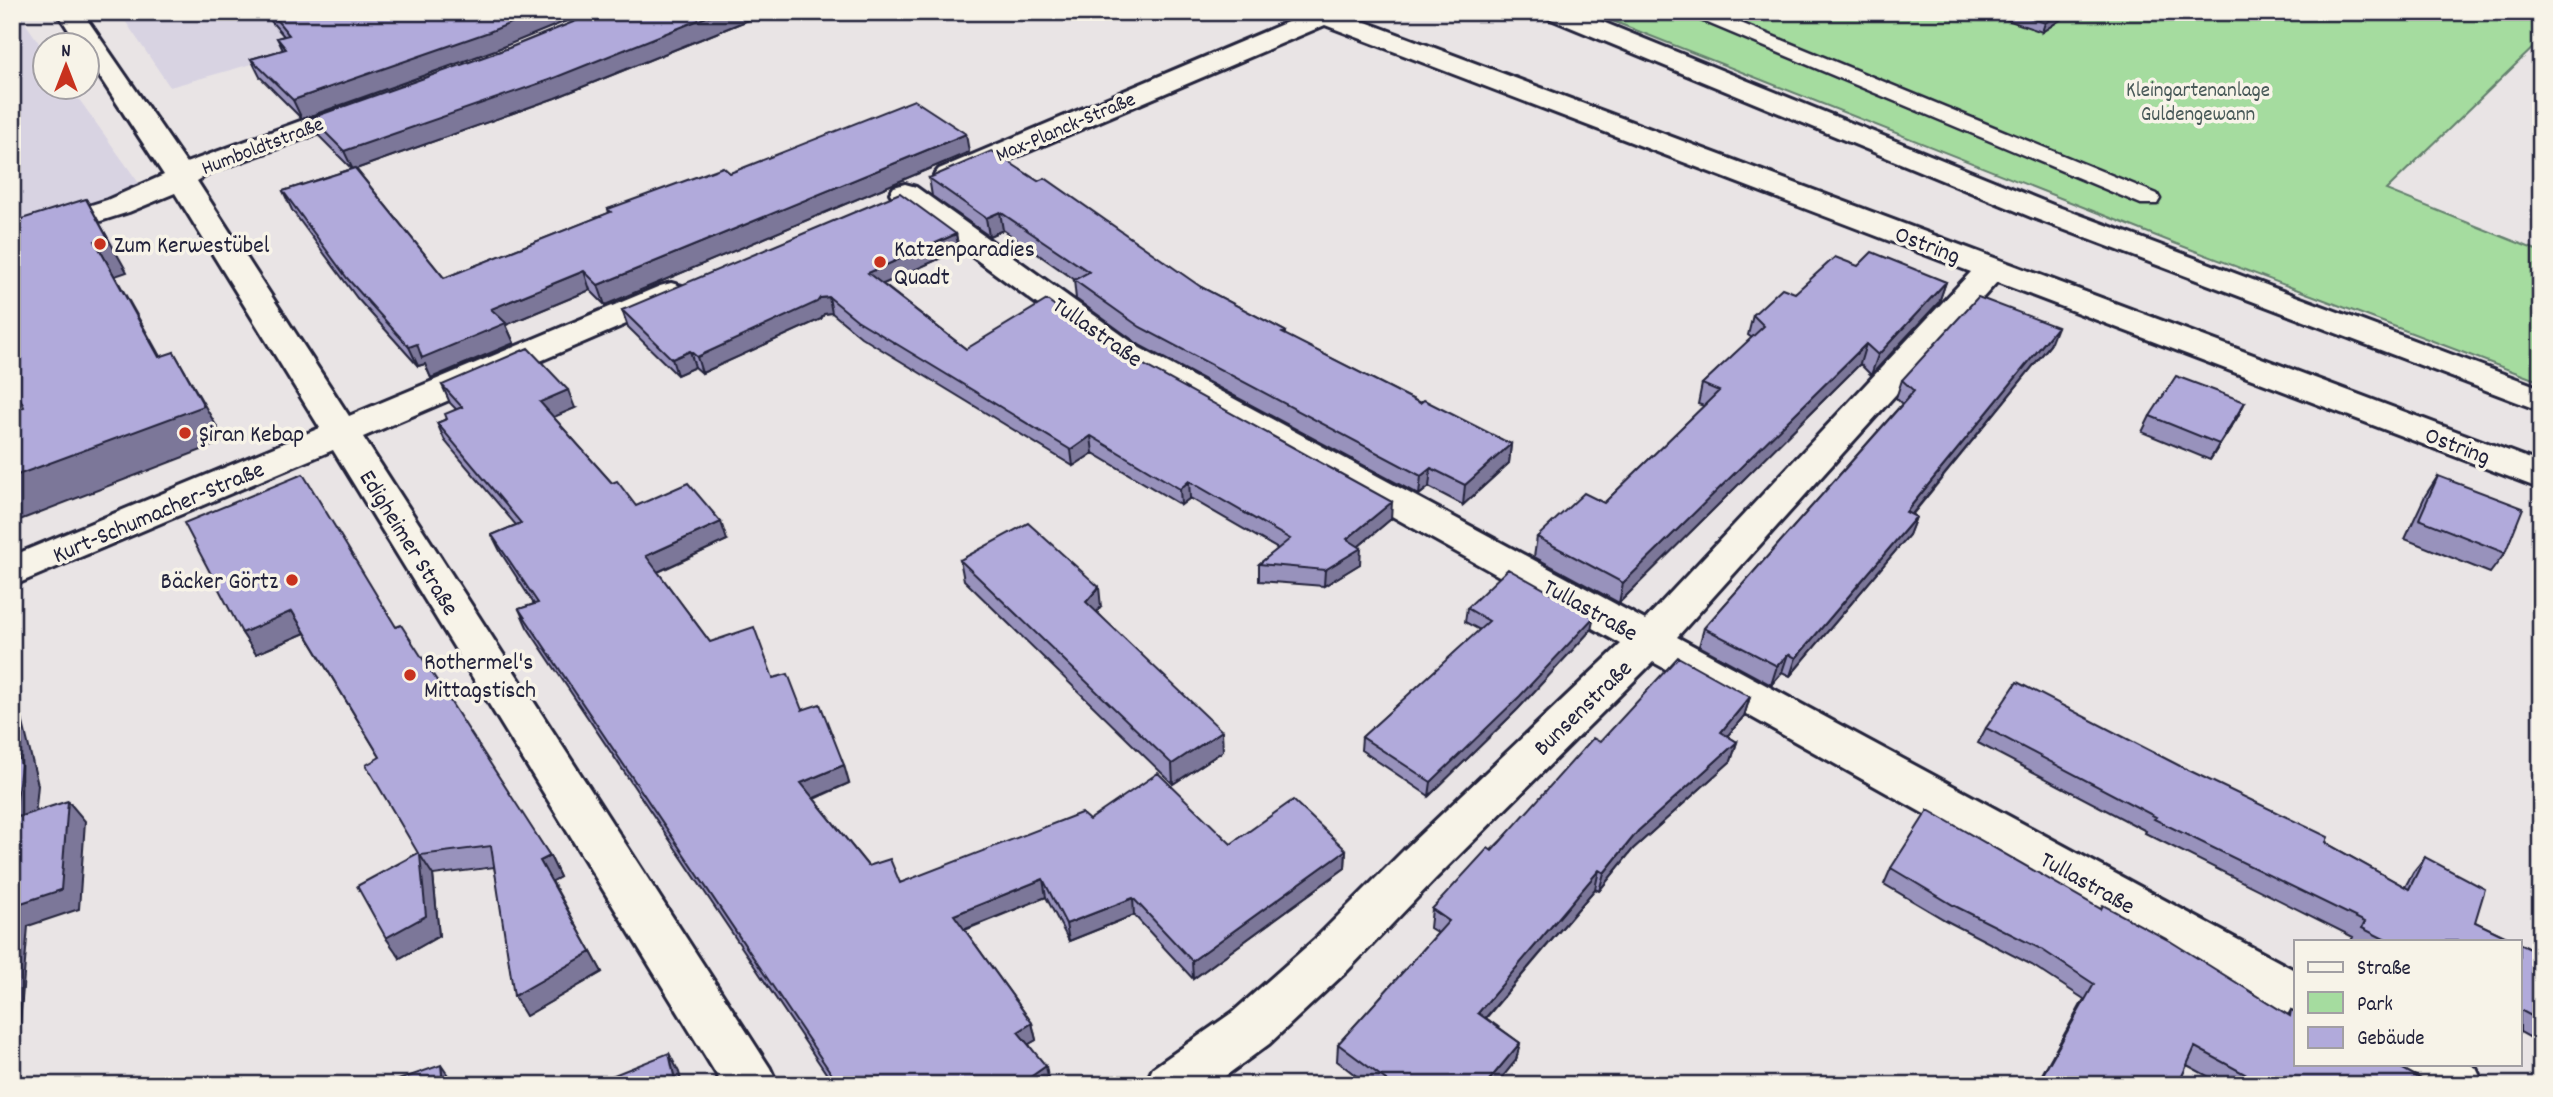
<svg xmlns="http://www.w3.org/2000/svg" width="2553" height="1097" font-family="Dekko,sans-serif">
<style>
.built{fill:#d8d3e2}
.green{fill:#a5dc9f;stroke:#647f6d;stroke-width:2}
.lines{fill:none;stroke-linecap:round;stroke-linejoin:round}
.lane-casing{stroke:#22223b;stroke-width:5}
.street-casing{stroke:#22223b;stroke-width:6}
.secondary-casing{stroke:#22223b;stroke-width:6}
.lane{fill:#f7f3e8;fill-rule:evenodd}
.street{fill:#f7f3e8;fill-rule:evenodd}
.secondary{fill:#f7f3e8;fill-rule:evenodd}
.wall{fill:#9892bc;stroke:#22223b;stroke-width:2}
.shaded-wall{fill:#7c7799;stroke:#22223b;stroke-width:2}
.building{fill:#b1aadb;stroke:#22223b;stroke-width:2}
.poi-dot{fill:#c8321e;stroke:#f7f3e8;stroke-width:2.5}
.labels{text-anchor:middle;stroke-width:7;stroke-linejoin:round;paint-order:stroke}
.far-park-label{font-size:21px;fill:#495a59;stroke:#f7f3e8}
.far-street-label{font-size:21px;fill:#22223b;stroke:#f7f3e8}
.poi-label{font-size:24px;fill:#22223b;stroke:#f7f3e8;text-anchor:start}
.street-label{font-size:24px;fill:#22223b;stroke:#f7f3e8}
</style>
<rect width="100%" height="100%" fill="#e9e4e5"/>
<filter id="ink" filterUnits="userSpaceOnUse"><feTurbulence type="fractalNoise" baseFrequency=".0143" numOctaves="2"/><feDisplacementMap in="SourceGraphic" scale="14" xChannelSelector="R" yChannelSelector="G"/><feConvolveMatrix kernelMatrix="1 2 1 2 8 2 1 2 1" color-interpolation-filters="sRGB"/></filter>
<g filter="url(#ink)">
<path class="built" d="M12,12H18L45,52L46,88H71L141,186L12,227Z
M119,12H437L170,87Z"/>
<path class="green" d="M1590,12H2541V40L2386,190L2541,252V382L2174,243Z"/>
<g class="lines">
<g class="lane-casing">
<path id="lane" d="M1688,12H1714L2157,194L2160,199L2157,204H2141L1691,16Z"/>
</g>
<g class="street-casing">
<path id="street" d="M57,12H82L186,163L355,101L365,99L375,101L379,107L375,113L214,171L197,181L349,416L660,286L671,283L682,286L687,293L682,300L363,437L770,1068L778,1085H723L333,450L12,586V556L320,428L175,193L129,212L12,249V230L107,200L164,175L88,59V46H79Z
M1303,12H1339L2541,463V489L1997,282L1677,637L2296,971V1018L2278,1012L1653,662L1436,878L1348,970L1269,1044L1213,1085H1145L1153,1068L1233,1012L1314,940L1404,850L1621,644L1116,362L894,199L890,193L894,187L905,184L916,187L1140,348L1645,620L1971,272L1325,25L959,181L949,184L939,181L934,175L939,169L1304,15Z
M2395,1064H2469L2476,1068L2484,1085H2409L2402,1081Z"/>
</g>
<g class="secondary-casing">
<path id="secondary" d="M1543,12H1578L2053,205L2541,388V411L2031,217L1546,17Z"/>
</g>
<use href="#lane" class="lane"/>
<use href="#street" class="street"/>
<use href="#secondary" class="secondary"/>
</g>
<path class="wall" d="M263,12H588L495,50L302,119L260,77L251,59L283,50L277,38L284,36Z
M598,12H752L753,18L555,98L356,169L444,278L609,213L608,209L730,173L969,152L605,305L590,290L506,325L514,343L431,378L425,364L418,366L357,298L292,210L283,191L352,169L319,136L311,118L509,48Z
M1984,12H2072L2042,32Z
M929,178L1201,287L1285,331V335L1420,403L1511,444L1509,463L1463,505L1429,487L1419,495L1141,346L1076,299L1074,280H1075L1003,230L989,236L932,196Z
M956,234L959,250L883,284L966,349L1113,348L1391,519L1359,546L1360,564L1324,586L1259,581V564L1278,549L1190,498L1181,505L1093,453L1073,466L861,337L832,313L824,314L821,319L702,373L695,367L677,375L628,327L622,310Z
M1858,266L1946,282L1939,302L1871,375L1860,364L1619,603L1534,557L1537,537L1604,503L1704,406L1698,404L1702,384L1752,338L1748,335L1753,315L1795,293Z
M2050,345L1912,515L1916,517L1909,535L1790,676L1782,672L1771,685L1699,646L1704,628L1902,404L1896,398L1902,380Z
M442,385L575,408L553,417L612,483L636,506L727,540L658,572L710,642L773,678L802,710L849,783L814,799L868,866L900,883L1089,820L1231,844L1346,850L1345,868L1193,979L1134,915L1069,941L1046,897L965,930L1032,1023L1036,1040L1029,1044L1049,1083L1046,1085H834L527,627L519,609L534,604L501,553L492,535L516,525L445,441L437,423L447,419L456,409L450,403Z
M2245,402L2237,418L2210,460L2142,432L2150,416Z
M2438,476L2505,553L2490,573L2405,539L2425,496Z
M960,560L1101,607L1097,612L1223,751L1173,784L964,580Z
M1467,608L1591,630L1518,709L1429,796L1361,750L1362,737L1480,630L1465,622Z
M396,627L550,856L560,877L552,881L602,972L526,1016L494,867L433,875L439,936L400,958L418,853L380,757L305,633L256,654L242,633Z
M1750,697L1744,716L1727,736L1737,742L1731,761L1633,849L1599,891L1595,889L1486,1018L1520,1043L1516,1060L1496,1085H1368L1337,1061L1338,1044L1438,933L1430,928L1432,909L1600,742Z
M1986,728L2326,843L2405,887L2413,872L2425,857L2475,922L2515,941H2351L2353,937L2145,833L2146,831L1978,743Z
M1891,868L2288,1015L2291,1010L2432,1085H2224L2187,1065L2178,1085H2036L2084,999L2032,965L1945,920L1884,884Z
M2520,944L2541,954L2540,1043L2520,1032Z"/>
<path class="shaded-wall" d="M538,12H588L495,50L302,119L293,100Z
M719,12H752L753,18L555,98L353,170L344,151Z
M2061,12H2072L2042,32L2045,23Z
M966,134L969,152L605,305L598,285Z
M86,199L127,272L115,276L180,392L159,357L95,241Z
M1000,212L1003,230L989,236L986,218Z
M956,234L959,250L872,289L868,273Z
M584,271L590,290L506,325L514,343L431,378L425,364L418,366L409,347L491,309Z
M1946,282L1939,302L1871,375L1878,355Z
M829,297L832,313L824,314L821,319L702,373L697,357L820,298Z
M2057,327L2050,345L1899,530L1906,512Z
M1866,344L1860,364L1619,603L1623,583Z
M690,351L695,367L677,375L672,359Z
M174,352L225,441L12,523V477Z
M568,390L575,408L547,420L540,402Z
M2245,402L2237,418L2210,460L2219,444Z
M1091,436L1093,453L1073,466L1071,450Z
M1511,444L1509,463L1463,505L1465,485Z
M1431,468L1429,487L1419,495L1421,476Z
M1189,481L1190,498L1181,505L1180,489Z
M1392,502L1391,519L1347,556V539Z
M1916,517L1909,535L1790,676L1796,658Z
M721,522L727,540L653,574L646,556Z
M1361,548L1360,564L1324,586L1325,570Z
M1099,587L1101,607L1088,623L1086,602Z
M292,611L305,633L256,654L242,633Z
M1594,617L1591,630L1518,709L1429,796L1431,782Z
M1788,654L1782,672L1771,685L1777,666Z
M12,677L38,785L33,838L15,818L12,727Z
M1750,697L1744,716L1715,751L1721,732Z
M1222,731L1223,751L1173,784L1172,764Z
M1737,742L1731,761L1633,849L1599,891L1604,873L1638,831Z
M844,765L849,783L807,801L801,783Z
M68,801L85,821L79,909L28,926L15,1085H12V906Z
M1346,850L1345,868L1193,979L1192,961Z
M420,855L433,875L439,936L400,958L386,938Z
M550,856L560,877L551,882L540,861Z
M1599,870L1595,889L1475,1030L1478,1013Z
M1043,879L1046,897L958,932L954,915Z
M1133,898L1134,915L1069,941L1066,924Z
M591,952L602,972L526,1016L514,996Z
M1032,1023L1036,1040L1022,1048L1018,1032Z
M1520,1043L1516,1060L1496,1085H1485Z
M669,1053L679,1072L682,1085H676Z
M441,1065L454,1084V1085H443Z
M1046,1066L1049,1083L1046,1085H1019Z"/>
<path class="building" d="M270,12H538L489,32L293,100L251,59L286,49L277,38L289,35Z
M598,12H719L549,80L344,151L311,118L509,48Z
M2014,12H2061L2045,23Z
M914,100L966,134L598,285L584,271L491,309L506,323L422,358L417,344L409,347L347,278L283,191L355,168L444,278L611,212L608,209L723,167L730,173Z
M992,151L1038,181L1045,178L1201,287L1285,331L1282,333L1420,403L1424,400L1511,444L1465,485L1431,468L1421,476L1140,327L1074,280L1089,272L1000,212L986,218L929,178Z
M900,193L956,234L868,273L966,349L1047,300L1113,348L1392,502L1347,539L1361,548L1325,570L1259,564L1290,539L1189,481L1180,489L1091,436L1071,450L857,320L829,297L820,298L817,302L697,357L690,351L672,359L622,310Z
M86,199L107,237L95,241L159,357L174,352L204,406L12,477V412L24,407L12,380V222Z
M1872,252L1946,282L1878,355L1866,344L1623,583L1537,537L1584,493L1604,503L1719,391L1702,384L1764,326L1753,315L1782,288L1795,293L1835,257L1858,266Z
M1978,297L2057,327L1906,512L1916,517L1796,658L1788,654L1777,666L1704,628L1914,391L1902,380Z
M528,348L568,390L540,402L612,483L617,481L636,506L688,483L721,522L646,556L710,642L754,627L773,678L788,674L802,710L820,704L844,765L801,783L868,866L890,859L900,883L1081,813L1089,820L1158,773L1231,844L1293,800L1346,850L1192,961L1133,898L1066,924L1043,879L954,915L1032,1023L1018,1032L1046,1066L1019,1085H902L899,1081L893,1085H839L519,609L538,603L492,535L521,523L437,423L447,419L445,414L462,407L442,385Z
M2176,376L2245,402L2219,444L2150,416Z
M303,474L396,627L401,625L550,856L540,861L591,952L514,996L491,846L420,855L426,916L386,938L357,886L418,853L366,765L380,757L292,611L242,633L184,523Z
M2438,476L2523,508L2505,553L2419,519Z
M1028,523L1099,587L1086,602L1222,731L1172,764L960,560Z
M1508,569L1594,617L1520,696L1431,782L1362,737L1489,621L1467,608Z
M1678,657L1750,697L1721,732L1737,742L1638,831L1604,873L1599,870L1478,1013L1520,1043L1485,1085H1393L1338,1044L1449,921L1432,909L1488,848L1492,851L1593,738L1600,742Z
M2017,682L2180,766L2328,837L2326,843L2409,889L2425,857L2485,889L2475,922L2515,941H2388L2362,928L2365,922L2154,819L2156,817L1986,728Z
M12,727L21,765L15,818L68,801L61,890L12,906Z
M1928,810L2101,909L2103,905L2170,941L2290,1016L2291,1010L2296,1012V1064H2394L2432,1085H2265L2195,1047L2178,1085H2037L2094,984L2041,949L1953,905L1891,868Z
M2520,944L2541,954V1021L2520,1010Z
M669,1053L676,1085H589Z
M441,1065L443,1085H384Z"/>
</g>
<g class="poi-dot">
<circle cx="100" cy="244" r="7"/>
<circle cx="880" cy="262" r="7"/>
<circle cx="185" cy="433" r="7"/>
<circle cx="292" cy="580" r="7"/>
<circle cx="410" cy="675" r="7"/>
</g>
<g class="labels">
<g class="far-park-label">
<text x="2198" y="96">Kleingartenanlage<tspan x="2198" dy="24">Guldengewann</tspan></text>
</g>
<g class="far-street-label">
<text transform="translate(1065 126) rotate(-23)" y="7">Max-Planck-Straße</text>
<text transform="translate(262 145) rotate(-21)" y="7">Humboldtstraße</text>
</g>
<g class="poi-label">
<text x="114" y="252">Zum Kerwestübel</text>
<text x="894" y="256">Katzenparadies<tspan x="894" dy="28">Quadt</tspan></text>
<text x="199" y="441">Şiran Kebap</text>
<text x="278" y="588" text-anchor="end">Bäcker Görtz</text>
<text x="424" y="669">Rothermel's<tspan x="424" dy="28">Mittagstisch</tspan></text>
</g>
<g class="street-label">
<text transform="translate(1928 244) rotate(21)" y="8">Ostring</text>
<text transform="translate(1098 331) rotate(35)" y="8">Tullastraße</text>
<text transform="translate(2458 445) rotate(21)" y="8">Ostring</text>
<text transform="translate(158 511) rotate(-23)" y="8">Kurt-Schumacher-Straße</text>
<text transform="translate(410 542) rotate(58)" y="8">Edigheimer Straße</text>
<text transform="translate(1591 609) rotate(29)" y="8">Tullastraße</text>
<text transform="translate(1582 707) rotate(-44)" y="8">Bunsenstraße</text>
<text transform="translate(2088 882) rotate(29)" y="8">Tullastraße</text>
</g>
</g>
<rect width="2553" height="1097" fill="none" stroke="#f7f3e8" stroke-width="42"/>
<rect x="21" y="21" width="2511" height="1055" fill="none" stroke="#22223b" stroke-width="2.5" filter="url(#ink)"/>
<rect x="2294" y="940" width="228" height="126" fill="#f7f3e8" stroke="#a29fa3" stroke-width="2"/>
<rect x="2308" y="962" width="35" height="10" fill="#f7f3e8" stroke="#a29fa3" stroke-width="2"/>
<text x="2357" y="974" font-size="21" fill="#22223b">Straße</text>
<rect x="2308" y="992" width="35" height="21" fill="#a5dc9f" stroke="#a29fa3" stroke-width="2"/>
<text x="2357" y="1010" font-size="21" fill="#22223b">Park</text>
<rect x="2308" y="1027" width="35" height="21" fill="#b1aadb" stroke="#a29fa3" stroke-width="2"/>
<text x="2357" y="1044" font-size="21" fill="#22223b">Gebäude</text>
<g transform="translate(66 66)"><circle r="33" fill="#f7f3e8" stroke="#a29fa3" stroke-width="2"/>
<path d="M0-5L12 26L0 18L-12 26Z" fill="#c8321e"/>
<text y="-10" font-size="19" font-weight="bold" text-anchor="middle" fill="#22223b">N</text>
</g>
</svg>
